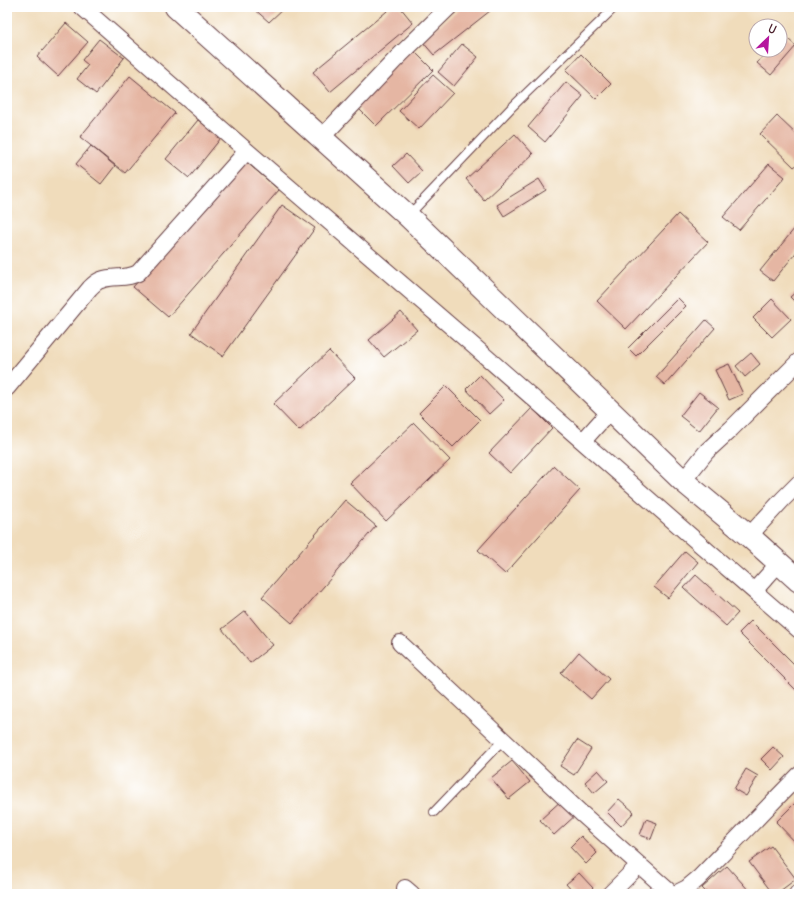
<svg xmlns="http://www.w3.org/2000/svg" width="806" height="901" font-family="Delius,sans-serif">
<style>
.building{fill:#e5b6a3}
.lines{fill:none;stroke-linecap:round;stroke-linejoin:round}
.lane-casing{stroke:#633b41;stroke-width:10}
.street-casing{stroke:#633b41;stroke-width:18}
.secondary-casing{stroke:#633b41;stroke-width:24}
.lane{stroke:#fff;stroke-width:8}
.street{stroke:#fff;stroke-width:16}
.secondary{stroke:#fff;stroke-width:22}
</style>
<rect width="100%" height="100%" fill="#fff"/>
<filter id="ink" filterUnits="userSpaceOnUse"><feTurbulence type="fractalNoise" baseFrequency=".025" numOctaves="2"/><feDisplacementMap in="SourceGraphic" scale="8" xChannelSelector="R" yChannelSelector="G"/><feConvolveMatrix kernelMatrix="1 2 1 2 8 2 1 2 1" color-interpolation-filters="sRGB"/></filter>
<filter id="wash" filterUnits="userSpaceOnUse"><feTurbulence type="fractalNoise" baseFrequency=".012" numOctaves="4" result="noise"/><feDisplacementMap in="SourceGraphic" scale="16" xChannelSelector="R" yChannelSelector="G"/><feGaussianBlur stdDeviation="0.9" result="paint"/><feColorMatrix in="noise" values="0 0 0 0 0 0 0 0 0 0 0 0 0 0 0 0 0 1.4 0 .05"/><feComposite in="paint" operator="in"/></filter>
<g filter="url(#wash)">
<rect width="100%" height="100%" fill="#f0dcbb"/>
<g id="blocks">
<path class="building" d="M252,7H285L269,22Z
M392,7H400L413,23L330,92L313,72Z
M463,7H495L434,55L421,40Z
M66,23L88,42L58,76L37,57Z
M782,34L796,46L771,75L757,63L769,50H780V37Z
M99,39L124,58L96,94L77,79L88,65L82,60Z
M462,44L478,57L454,86L438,72Z
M412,49L433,70L376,126L355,105Z
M581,54L611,84L596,99L566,70Z
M433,75L453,93L419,129L399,111Z
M130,76L175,113L125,173L80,137Z
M566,82L583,96L545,142L528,127Z
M777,116L799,137V163L794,167L760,134Z
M198,120L221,138L189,178L166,159Z
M515,134L533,154L484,200L466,179Z
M91,146L115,166L101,184L76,164Z
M406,154L422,171L409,183L393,166Z
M244,160L279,190L168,317L133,287Z
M769,164L785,177L739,230L723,217Z
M539,179L546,190L504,216L497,205Z
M282,205L315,228L223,356L191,333Z
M678,214L708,242L626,329L597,301Z
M799,223V249L773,281L760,271Z
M798,290L799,291V306L790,297Z
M678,298L686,306L636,356L628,348Z
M772,299L791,319L772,337L753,318Z
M401,312L417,330L384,357L369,340Z
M706,320L715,328L665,385L656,377Z
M329,351L355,378L299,431L273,404Z
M751,353L760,364L745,377L736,366Z
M729,364L743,394L729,400L715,370Z
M480,375L504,400L489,414L466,389Z
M446,386L480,420L453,447L419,413Z
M699,392L718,407L699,431L680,416Z
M532,408L552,428L510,473L489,453Z
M414,423L450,460L386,521L350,483Z
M554,466L580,490L505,574L478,550Z
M345,500L376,526L292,623L262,597Z
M685,551L698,562L668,598L654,587Z
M696,575L738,613L726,626L684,588Z
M245,611L273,645L250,663L222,629Z
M751,621L799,669V693L739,633Z
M579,652L609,679L591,699L561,673Z
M577,740L591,749L574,775L560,766Z
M773,747L784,757L772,770L761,759Z
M512,761L530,782L509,799L491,778Z
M746,769L758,776L746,796L734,789Z
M598,770L608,781L594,793L585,782Z
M564,798L578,813L554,835L540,820Z
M619,799L634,812L621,826L607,812Z
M799,799V846L776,822Z
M646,819L657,823L651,839L640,835Z
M581,836L597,853L586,864L570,847Z
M771,846L796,879L776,894H773L749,862Z
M727,866L751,893L750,894H708L702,888Z
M579,873L593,888L587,894H575L566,884Z"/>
</g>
</g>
<g filter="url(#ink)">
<use href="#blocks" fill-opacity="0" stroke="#633b41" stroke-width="1"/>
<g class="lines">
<g class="lane-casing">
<path id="lane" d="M409,215L511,108L612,10
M434,812L503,740"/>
</g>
<g class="street-casing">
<path id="street" d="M82,7L247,151L468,341L710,553L799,630
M321,138L396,59L449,7
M7,388L90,288C93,285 97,281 101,280C114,275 125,280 138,273L247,151
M583,441L610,411
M683,481L707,451L731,429L799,361
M749,536L783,499L799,483
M754,591L779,563
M400,643L581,813L672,894
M405,888L412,894
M610,894L639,865
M675,894L687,888L699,878L799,775
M797,894L799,892"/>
</g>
<g class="secondary-casing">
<path id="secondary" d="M176,7L408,216L683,481L749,536L799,581"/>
</g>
<use href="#lane" class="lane"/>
<use href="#street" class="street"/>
<use href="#secondary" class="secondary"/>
</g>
</g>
<rect width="806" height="901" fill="none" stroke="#fff" stroke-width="24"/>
<g transform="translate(768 38) rotate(25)"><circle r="19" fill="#ffffff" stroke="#b7a5aa"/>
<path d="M0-3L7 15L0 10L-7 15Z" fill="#b5179e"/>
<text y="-6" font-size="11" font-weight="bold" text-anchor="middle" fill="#4a1f2b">U</text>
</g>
</svg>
